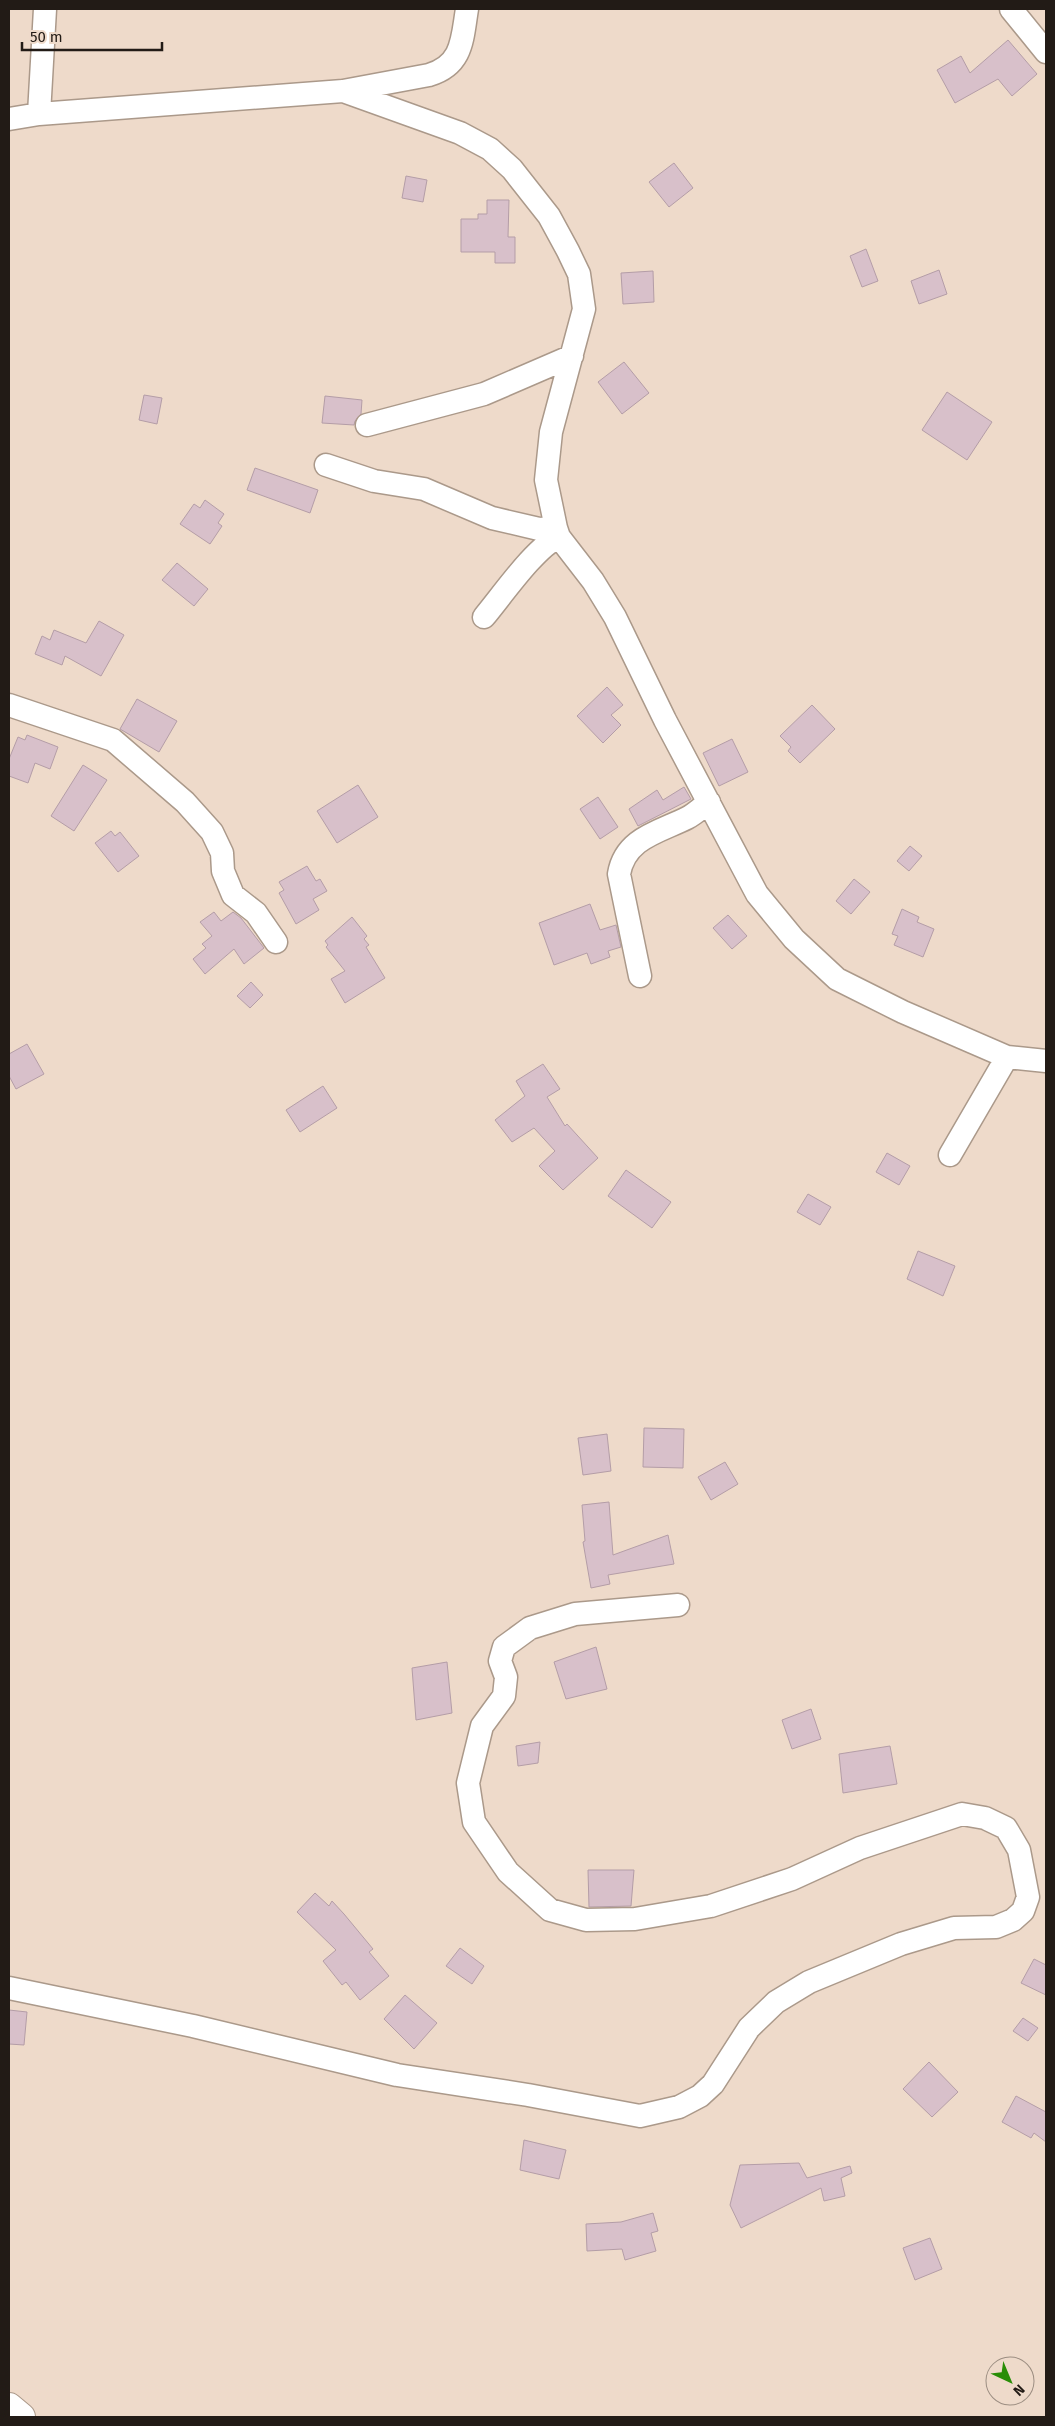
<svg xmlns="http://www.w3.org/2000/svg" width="1055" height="2426" font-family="'Fira Sans',sans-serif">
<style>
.building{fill:#d8c0ca;stroke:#b49da7}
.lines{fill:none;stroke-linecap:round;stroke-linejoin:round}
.minor-casing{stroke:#ab998a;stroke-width:25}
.tertiary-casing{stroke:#ab998a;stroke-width:30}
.minor{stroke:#fff;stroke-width:22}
.tertiary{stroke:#fff;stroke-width:28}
</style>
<rect width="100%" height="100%" fill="#eedaca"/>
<path class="building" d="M1008,40L1037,74L1012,96L998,79L955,103L937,70L961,56L970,73Z
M674,163L693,188L669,207L649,182Z
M406,176L427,180L423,202L402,198Z
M487,200H509L508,237H515V263H495V252H461V219H478V214H487Z
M866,249L878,281L862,287L850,256Z
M939,270L947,294L919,304L911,281Z
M653,271L654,302L623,304L621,273Z
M624,362L649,393L622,414L598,382Z
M947,392L992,422L967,460L922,430Z
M144,395L162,398L157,424L139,420Z
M325,396L362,400L361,414L355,421L354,425L322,423Z
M255,468L318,490L310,513L247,490Z
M205,500L224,514L218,523L222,526L210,544L180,524L194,504L200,508Z
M177,563L208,589L194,606L162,580Z
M99,621L124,635L101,676L65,656L62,665L35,654L42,636L50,640L54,630L86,643Z
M607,687L623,705L611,715L621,725L603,743L577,716Z
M137,699L177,721L159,752L120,729Z
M812,705L835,729L800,763L788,751L791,747L780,736Z
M27,735L58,747L50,769L35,763L28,783L9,776V759L18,737L25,740Z
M732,739L748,772L719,786L703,753Z
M83,765L107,780L74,831L51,816Z
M358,785L378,817L337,843L317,811Z
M684,787L691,799L638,826L629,809L657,790L663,800Z
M598,797L618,827L600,839L580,809Z
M111,831L115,836L120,832L139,856L118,872L95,843Z
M910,846L922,856L909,871L897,861Z
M307,866L316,881L320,879L327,891L313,899L319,910L296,924L279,893L284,890L279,882Z
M854,879L870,892L851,914L836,901Z
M590,904L600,930L616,925L621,947L608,951L610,957L591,964L587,953L554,965L539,923Z
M902,909L919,917L917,922L934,929L923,957L894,945L898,936L892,934Z
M214,912L221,921L233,912L241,918L264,948L244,964L234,949L205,974L193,959L206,948L202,944L212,936L200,922Z
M728,915L747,936L732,949L713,928Z
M352,917L367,936L364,939L369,945L366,947L385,978L345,1003L331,979L345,971L326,947L328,945L325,941Z
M251,982L263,995L250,1008L237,996Z
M27,1044L44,1074L16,1089L9,1076V1054Z
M543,1064L560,1089L547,1097L565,1126L567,1124L598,1158L563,1190L539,1166L555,1151L534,1128L512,1142L495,1120L525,1096L516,1081Z
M323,1086L337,1108L300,1132L286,1110Z
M887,1153L910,1166L899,1185L876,1172Z
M626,1170L671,1202L652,1228L608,1196Z
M808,1194L831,1207L820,1225L797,1212Z
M918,1251L955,1266L943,1296L907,1279Z
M644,1428L684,1429L683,1468L643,1467Z
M607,1434L611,1471L583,1475L578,1438Z
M725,1462L738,1484L711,1500L698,1477Z
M609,1502L613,1555L668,1535L674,1564L608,1575L610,1584L591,1588L583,1542L585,1541L582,1505Z
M596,1647L607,1689L566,1699L554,1662Z
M447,1662L452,1713L416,1720L412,1668Z
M811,1709L821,1739L792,1749L782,1720Z
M540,1742L538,1763L518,1766L516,1746Z
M890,1746L897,1784L843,1793L839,1754Z
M588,1870H634L631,1906L589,1907Z
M315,1893L329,1906L332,1901L344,1914L373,1949L369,1952L389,1976L360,2000L346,1982L342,1985L323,1961L336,1950L297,1912Z
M460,1948L484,1966L472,1984L446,1966Z
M1034,1959L1046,1965V1995L1021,1983Z
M405,1995L437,2023L414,2049L384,2019Z
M9,2010L27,2012L24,2045L9,2044Z
M1023,2018L1038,2028L1028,2041L1013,2031Z
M929,2062L958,2092L932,2117L903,2089Z
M1016,2096L1046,2112V2142L1034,2133L1031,2138L1002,2122Z
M524,2140L566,2150L559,2179L520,2170Z
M799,2163L807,2178L850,2166L852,2173L841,2178L845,2196L824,2201L821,2188L741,2228L730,2205L740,2165Z
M653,2213L658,2231L651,2233L656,2251L625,2260L622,2249L587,2251L586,2224L621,2222Z
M930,2238L942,2269L915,2280L903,2248Z"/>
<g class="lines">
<g class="minor-casing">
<path id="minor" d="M1011,9L1046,52
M343,91L460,133L490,149L512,169L549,216L568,251L579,274L584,309L551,432L546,480L556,528L559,537L593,581L615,617L665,720L757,894L794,939L837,979L903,1012L1007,1057L1046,1061
M39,114L45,9
M9,119L39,114L343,91L429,75C463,65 462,39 467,9
M367,425L484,394L572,356
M326,465L374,481L424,489L492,518L539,529L556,528
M484,617C501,597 536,546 559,537
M9,705L113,740L185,802L212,832L222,853L223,871L233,895L256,913L276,942
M640,976L619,874C625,838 659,832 687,818C695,814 702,807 709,802
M950,1155L1007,1057
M9,1988L193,2026L397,2075L528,2095L640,2116L679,2107L700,2096L713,2084L749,2028L776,2002L809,1982L901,1944L954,1928L996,1927L1013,1920L1023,1911L1028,1897L1019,1850L1006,1828L985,1818L962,1814L860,1848L792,1879L711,1906L635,1919L586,1920L550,1910L508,1872L474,1822L468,1783L482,1726L504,1696L506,1677L500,1661L504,1647L530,1628L575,1614L678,1605"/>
</g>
<g class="tertiary-casing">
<path id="tertiary" d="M9,2407L21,2417"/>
</g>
<use href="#minor" class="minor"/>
<use href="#tertiary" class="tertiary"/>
</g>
<rect width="1055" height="2426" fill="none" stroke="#221b16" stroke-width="20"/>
<g transform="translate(1010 2381) rotate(136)"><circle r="24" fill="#eedaca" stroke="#9c8e82"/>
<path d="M0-4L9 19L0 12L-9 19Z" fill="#288d06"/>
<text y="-8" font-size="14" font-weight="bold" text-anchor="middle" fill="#221b16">N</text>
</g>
<path d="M22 42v8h140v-8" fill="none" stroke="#221b16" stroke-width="2.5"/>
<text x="30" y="42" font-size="15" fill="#221b16" stroke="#eedaca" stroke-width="4" paint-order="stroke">50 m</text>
</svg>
